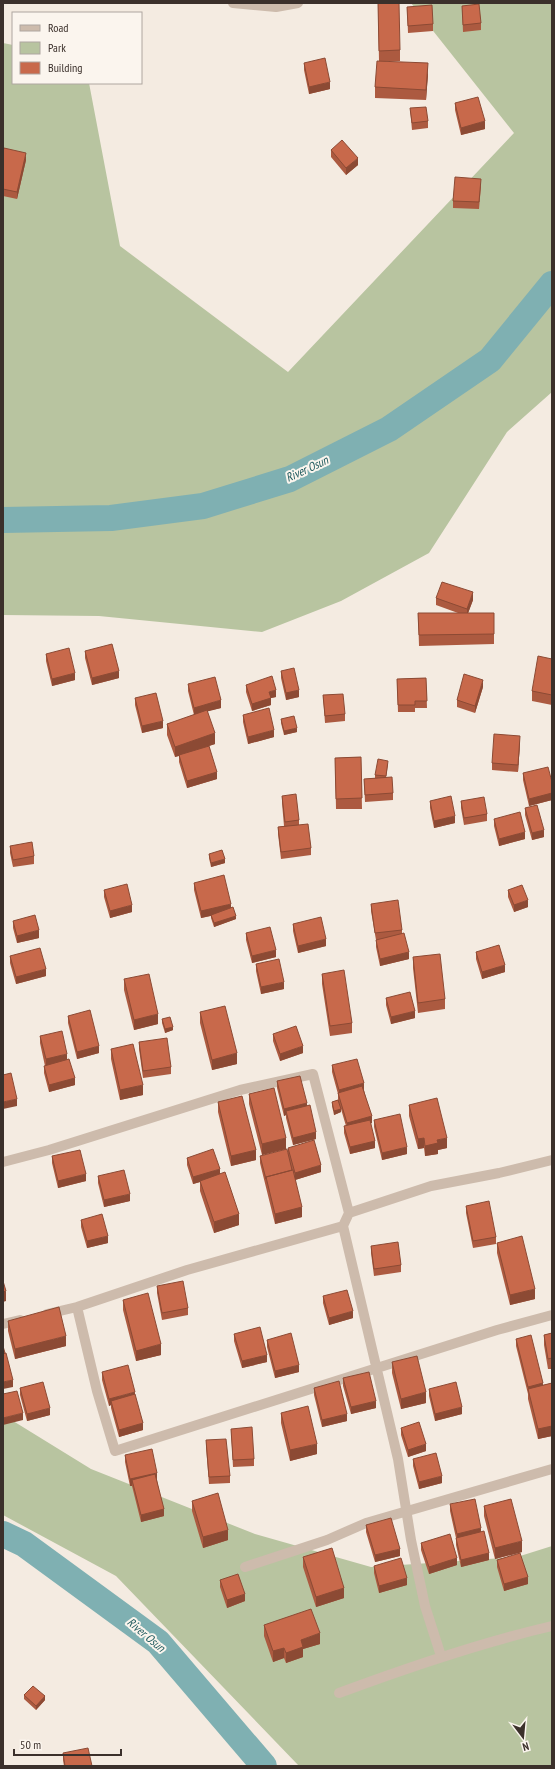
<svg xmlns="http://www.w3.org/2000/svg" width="555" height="1769" font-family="'PT Sans Narrow',sans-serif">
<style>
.green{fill:#b8c4a0}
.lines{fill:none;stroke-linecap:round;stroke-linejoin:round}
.river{stroke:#7fb0b2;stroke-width:26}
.minor{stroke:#cdbbac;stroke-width:10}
.wall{fill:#ac5a40}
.shaded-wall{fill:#8c4a34}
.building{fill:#c8694b;stroke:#8c4a34}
.labels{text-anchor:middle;stroke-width:4;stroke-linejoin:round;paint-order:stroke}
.water-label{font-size:12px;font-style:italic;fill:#1f5a5e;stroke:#fbf5ee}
</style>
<rect width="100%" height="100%" fill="#f4ebe1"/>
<path class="green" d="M411,3H552V392L507,432L429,553L341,601L262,632L99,616L3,615V43L13,45V83H89L120,246L288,372L514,133Z
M3,1411L5,1416L91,1469L255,1534L371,1567L517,1557L552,1546V1766H299L116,1576L3,1515Z"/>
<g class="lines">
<path class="river" d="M3,520L111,518L203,506L290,479L389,429L490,360L552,284
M3,1534L24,1544L158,1642L264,1766"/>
<path class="minor" d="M233,3L276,7L298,3
M3,1162L49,1150L240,1090L313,1074L349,1213L343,1226L187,1270L77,1307L47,1314
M349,1213L431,1186L499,1173L552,1160
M343,1226L398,1459L411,1540L425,1606L441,1656
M77,1307L97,1391L115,1451L497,1330L552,1315
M3,1324L20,1320
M245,1567L327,1540L366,1523L552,1469
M339,1693C409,1667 479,1643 552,1626"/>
</g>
<path class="wall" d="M378,3L400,50V61H385L428,74L426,100L375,98V87L379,61Z
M462,6L481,23V30L463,32Z
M407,7L433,24V31L408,33Z
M304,63L330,89L309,94L304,70Z
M455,103L485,129L461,135L455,110Z
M410,108L428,121V128L412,130Z
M331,150L358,165L346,175L331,157Z
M3,152L26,160L17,199L3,196Z
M481,186L479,209L453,208V201Z
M436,598L473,600L468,613H494V644L419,646L418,613H458L436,605Z
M85,651L119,678L92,685L85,658Z
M46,654L75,680L52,686L46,661Z
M552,659V705L532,701V691Z
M281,671L299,697L286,700L281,678Z
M426,678L427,708H415V712H398L397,679Z
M188,684L221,708L207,711L215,744L209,746L217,779L187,788L179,762V756L175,757L167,735V724L198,714L194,715L188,691Z
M246,685L276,697L271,698V705L252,711L246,692Z
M483,687L475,713L457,707V700Z
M323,695L345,714V721L325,723Z
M135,698L163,728L142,733L135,705Z
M243,715L274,737L248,744L243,722Z
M281,719L297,732L284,735L281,723Z
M520,743L518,772L492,770V763Z
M361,757L362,809H336L335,758Z
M388,764L386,778L393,793V800L365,802L364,779L375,778V775Z
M523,773L552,782V800L529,806L523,780Z
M282,796L299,820V825L311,848V855L281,859L278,834V827L284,826L282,803Z
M430,801L455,823L434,828L430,808Z
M461,801L487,814V821L464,825L461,808Z
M525,808L544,837L532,840L525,815Z
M494,819L525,839L499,846L494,826Z
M10,846L34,856V864L13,867L10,853Z
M209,854L225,863L211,867L209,858Z
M194,883L231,908L236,919L214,927L211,918V916L201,918L194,890Z
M104,890L132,912L110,918L104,897Z
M508,890L528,907L514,912L508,897Z
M371,904L402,930V934L409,959L380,966L376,947V940L371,911Z
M13,921L39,938L17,943L13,928Z
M293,924L326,946L298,953L293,931Z
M246,933L276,957L252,963L246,940Z
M476,952L505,972L482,979L476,959Z
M10,956L46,976L16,984L10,963Z
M413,957L445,999V1009L418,1013L413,968Z
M256,964L284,989L261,994L256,971Z
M322,974L352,1023V1033L330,1036L322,984Z
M124,979L158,1024L134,1030L124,990Z
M386,998L415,1018L391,1024L386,1005Z
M200,1012L237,1064L212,1070L200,1023Z
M68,1016L99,1053L77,1059L68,1023Z
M162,1019L173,1030L165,1033L162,1023Z
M273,1034L303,1053L280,1061L273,1041Z
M40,1036L67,1060L75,1085L49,1092L44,1073V1066H45L40,1043Z
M139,1042L171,1067V1074L143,1078L139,1049Z
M111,1049L143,1095L120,1100L111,1059Z
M332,1065L364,1090L372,1123H370L375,1148L350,1154L344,1133V1126H346L341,1109V1112L334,1115L332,1106V1102L338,1100V1094L332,1072Z
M277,1081L307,1106L316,1139L293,1145L286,1118V1115L284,1116L277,1088Z
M249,1094L286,1149L262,1155L249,1104Z
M218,1102L256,1160L231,1166L218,1112Z
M409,1105L447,1148L438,1150V1154L425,1156L424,1148L418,1149L409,1116Z
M374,1120L407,1154L382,1160L374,1127Z
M288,1148L321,1172L295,1180L302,1217L275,1224L260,1163V1156L288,1154Z
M52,1156L86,1181L58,1188L52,1163Z
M187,1158L220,1174L239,1225L214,1233L200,1191V1182L193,1184L187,1165Z
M98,1176L130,1201L104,1207L98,1183Z
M466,1206L496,1237V1244L473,1248L466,1213Z
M81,1220L108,1243L87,1248L81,1227Z
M497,1243L535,1299L510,1305L497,1253Z
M371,1246L401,1265V1272L374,1276L371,1253Z
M157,1286L188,1308V1315L162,1320L157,1293Z
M323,1296L353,1318L329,1325L323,1303Z
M123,1300L161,1355L136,1361L123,1310Z
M8,1321L66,1346L15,1359L8,1331Z
M552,1333V1369H548L544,1345V1335Z
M234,1334L267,1362L242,1368L234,1341Z
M516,1339L543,1385L552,1383V1436L538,1439L528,1399V1394L516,1346Z
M267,1340L299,1372L275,1378L267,1347Z
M392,1362L426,1403L401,1409L392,1373Z
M102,1372L143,1430L119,1437L111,1408V1405L109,1406L102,1380Z
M343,1378L376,1408L351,1414L343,1386Z
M20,1388L50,1415L27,1421L20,1395Z
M314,1388L347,1421L322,1427L314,1395Z
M429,1389L462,1414L435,1421L429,1396Z
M281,1413L317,1454L290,1461L281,1423Z
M401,1428L426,1451L408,1457L401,1435Z
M231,1429L254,1459V1466L233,1467Z
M206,1440L230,1476V1483L209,1484L206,1447Z
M125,1455L157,1480L164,1516L141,1522L132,1486H130L125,1462Z
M413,1459L442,1483L419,1489L413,1466Z
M192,1501L228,1540L203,1548L192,1511Z
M450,1504L481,1532L489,1560L461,1567L456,1545V1538L450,1511Z
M484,1506L522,1552L495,1559L484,1516Z
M366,1525L400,1556L375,1562L366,1532Z
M421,1543L457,1565L429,1574L421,1550Z
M303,1557L344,1598L316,1607L303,1567Z
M497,1560L528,1584L504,1591L497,1567Z
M374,1566L407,1585L379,1593L374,1573Z
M220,1580L245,1601L227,1608L220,1587Z
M264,1625L320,1644L303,1649V1657L286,1663L284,1658L273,1662L264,1636Z
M24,1695L45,1700L36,1710L24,1699Z
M63,1753L92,1766H64L63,1760Z"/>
<path class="shaded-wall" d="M428,63V74L426,100V90Z
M330,82V89L309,94V87Z
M485,121V129L461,135V128Z
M26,153V160L17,199V192Z
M358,158V165L346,175V168Z
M473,592V600L467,616V609Z
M119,671V678L92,685V678Z
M75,673V680L52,686V679Z
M483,680V687L475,713V706Z
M276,690V697L271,698V705L252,711V704L269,692Z
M299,690V697L286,700V693Z
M221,700V708L194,715V708Z
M163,721V728L142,733V726Z
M297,728V732L284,735V731Z
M274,730V737L248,744V737Z
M215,733V744L175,757V747Z
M520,736V743L518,772V765Z
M217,772V779L187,788V781Z
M552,793V800L529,806V799Z
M455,816V823L434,828V821Z
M544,830V837L532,840V833Z
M525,832V839L499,846V839Z
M225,859V863L211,867V863Z
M528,900V907L514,912V905Z
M231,904V911L201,918V911Z
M132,905V912L110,918V911Z
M236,916V919L214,927V923Z
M39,930V938L17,943V936Z
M326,939V946L298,953V946Z
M276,950V957L252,963V956Z
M409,952V959L380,966V959Z
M505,965V972L482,979V972Z
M46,969V976L16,984V977Z
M284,982V989L261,994V987Z
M415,1011V1018L391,1024V1017Z
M158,1014V1024L134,1030V1020Z
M173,1027V1030L165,1033V1029Z
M99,1046V1053L77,1059V1052Z
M303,1046V1053L280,1061V1054Z
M237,1053V1064L212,1070V1060Z
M67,1054V1061L46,1066V1059Z
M75,1078V1085L49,1092V1085Z
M364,1083V1090L339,1095V1090Z
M143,1085V1095L120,1100V1090Z
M17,1099V1106L3,1109V1102Z
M307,1103V1110L286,1111V1115L284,1116V1109Z
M341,1109V1112L334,1115V1111Z
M372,1116V1123L347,1130V1123Z
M316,1132V1139L293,1145V1138Z
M286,1138V1149L262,1155V1144Z
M424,1138V1148L418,1149V1139Z
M447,1138V1148L438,1150V1154L425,1156V1146L437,1140Z
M375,1141V1148L350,1154V1147Z
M407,1147V1154L382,1160V1153Z
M256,1150V1160L231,1166V1156Z
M321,1165V1172L295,1180V1173Z
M220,1169V1176L200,1181V1182L193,1184V1177Z
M86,1174V1181L58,1188V1181Z
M130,1194V1201L104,1207V1200Z
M302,1207V1217L275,1224V1214Z
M239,1214V1225L214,1233V1222Z
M108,1236V1243L87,1248V1241Z
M535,1289V1299L510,1305V1295Z
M6,1291V1301L3,1302V1292Z
M353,1311V1318L329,1325V1318Z
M66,1336V1346L15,1359V1349Z
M161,1344V1355L136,1361V1351Z
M267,1355V1362L242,1368V1361Z
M299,1365V1372L275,1378V1371Z
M13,1380V1387L3,1389V1382Z
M543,1383V1390L528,1389V1394V1387Z
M135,1392V1399L111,1401V1405L109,1406V1399Z
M426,1392V1403L401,1409V1399Z
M376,1401V1408L351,1414V1407Z
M462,1407V1414L435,1421V1414Z
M50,1408V1415L27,1421V1414Z
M23,1413V1420L3,1425V1418Z
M347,1414V1421L322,1427V1420Z
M143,1423V1430L119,1437V1430Z
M552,1426V1436L538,1439V1429Z
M317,1444V1454L290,1461V1450Z
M426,1444V1451L408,1457V1450Z
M157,1473V1480L133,1485L132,1480V1486H130V1479Z
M442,1476V1483L419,1489V1482Z
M164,1509V1516L141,1522V1515Z
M481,1528V1536L457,1541V1534Z
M228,1530V1540L203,1548V1537Z
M522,1541V1552L495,1559V1548Z
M400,1549V1556L375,1562V1555Z
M489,1553V1560L461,1567V1560Z
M457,1558V1565L429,1574V1567Z
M528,1577V1584L504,1591V1584Z
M407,1578V1585L379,1593V1586Z
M344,1588V1598L316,1607V1597Z
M245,1594V1601L227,1608V1600Z
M320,1633V1644L303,1649V1657L286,1663V1653L301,1640Z
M284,1648V1658L273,1662V1651Z
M45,1696V1700L36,1710V1706Z"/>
<path class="building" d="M378,3H399L400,50L379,51Z
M479,4L481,23L463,25L462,6Z
M432,5L433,24L408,26L407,7Z
M325,58L330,82L309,87L304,63Z
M377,61L428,63L426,90L375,87Z
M478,97L485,121L461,128L455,103Z
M426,107L428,121L412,123L410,108Z
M342,140L358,158L346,168L331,150Z
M4,148L26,153L17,192L3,189V152Z
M455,177L481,179L479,202L453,201Z
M442,582L473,592L467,609L436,598Z
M418,613H494V634L419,635Z
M112,644L119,671L92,678L85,651Z
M69,648L75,673L52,679L46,654Z
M538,656L552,659V695L532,691Z
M294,668L299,690L286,693L281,671Z
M464,674L483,680L475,706L457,700Z
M272,676L276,690L269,692L271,698L252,704L246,685Z
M215,677L221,700L194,708L188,684Z
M426,678L427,701H415V705H398L397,679Z
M156,693L163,721L142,726L135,698Z
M343,694L345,714L325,716L323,695Z
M269,708L274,730L248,737L243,715Z
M207,710L215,733L175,747L167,724Z
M294,716L297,728L284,731L281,719Z
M494,734L520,736L518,765L492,763Z
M209,746L217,772L187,781L179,755Z
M361,757L362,798L336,799L335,758Z
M378,759L388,761L386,776L375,775Z
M548,767L552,782V793L529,799L523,773Z
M392,777L393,793L365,795L364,779Z
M296,794L299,820L285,822L282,796Z
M451,796L455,816L434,821L430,801Z
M484,797L487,814L464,818L461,801Z
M537,805L544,830L532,833L525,808Z
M520,812L525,832L499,839L494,819Z
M308,824L311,848L281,852L278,827Z
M32,842L34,856L13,860L10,846Z
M222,850L225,859L211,863L209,854Z
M224,875L231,904L201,911L194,883Z
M127,884L132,905L110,911L104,890Z
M522,885L528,900L514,905L508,890Z
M398,900L402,930L375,933L371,904Z
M233,907L236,916L214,923L211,915Z
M35,915L39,930L17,936L13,921Z
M321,917L326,939L298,946L293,924Z
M270,927L276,950L252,956L246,933Z
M404,933L409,952L380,959L376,940Z
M499,945L505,965L482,972L476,952Z
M40,948L46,969L16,977L10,956Z
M440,954L445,999L418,1003L413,957Z
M279,959L284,982L261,987L256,964Z
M344,970L352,1023L330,1026L322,974Z
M149,974L158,1014L134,1020L124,979Z
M410,992L415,1011L391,1017L386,998Z
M225,1006L237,1053L212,1060L200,1012Z
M90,1010L99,1046L77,1052L68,1016Z
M170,1017L173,1027L165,1029L162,1019Z
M296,1026L303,1046L280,1054L273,1034Z
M62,1031L67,1054L46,1059L40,1036Z
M167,1038L171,1067L143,1071L139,1042Z
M133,1044L143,1085L120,1090L111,1049Z
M69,1059L75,1078L49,1085L44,1066Z
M357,1059L364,1083L339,1090L332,1065Z
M11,1073L17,1099L3,1102V1075Z
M300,1076L307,1103L284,1109L277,1081Z
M362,1086L372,1116L347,1123L338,1093Z
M274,1088L286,1138L262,1144L249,1094Z
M242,1096L256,1150L231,1156L218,1102Z
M437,1098L447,1138L437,1140L438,1143L425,1146L424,1138L418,1139L409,1105Z
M338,1100L341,1109L334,1111L332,1102Z
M310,1105L316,1132L293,1138L286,1111Z
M400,1114L407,1147L382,1153L374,1120Z
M370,1120L375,1141L350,1147L344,1126Z
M314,1140L321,1165L295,1173L288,1148Z
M213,1149L220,1169L193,1177L187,1158Z
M287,1149L292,1170L266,1177V1179L260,1156Z
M80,1150L86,1174L58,1181L52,1156Z
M124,1170L130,1194L104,1200L98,1176Z
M293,1170L302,1207L275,1214L266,1177Z
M225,1172L239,1214L214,1222L200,1181Z
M489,1201L496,1237L473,1241L466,1206Z
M102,1214L108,1236L87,1241L81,1220Z
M522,1236L535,1289L510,1295L497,1243Z
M398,1242L401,1265L374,1269L371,1246Z
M3,1281L6,1291L3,1292Z
M183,1281L188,1308L162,1313L157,1286Z
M347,1290L353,1311L329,1318L323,1296Z
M148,1293L161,1344L136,1351L123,1300Z
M59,1307L66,1336L15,1349L8,1321Z
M260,1327L267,1355L242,1361L234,1334Z
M291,1333L299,1365L275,1371L267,1340Z
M552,1333V1358L548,1359L544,1335Z
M531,1335L543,1383L528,1387L516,1339Z
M3,1346L5,1353H3Z
M6,1353L13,1380L3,1382V1354Z
M417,1356L426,1392L401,1399L392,1362Z
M128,1365L135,1392L109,1399L102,1372Z
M369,1372L376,1401L351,1407L343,1378Z
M339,1381L347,1414L322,1420L314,1388Z
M43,1382L50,1408L27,1414L20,1388Z
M456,1382L462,1407L435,1414L429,1389Z
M552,1383V1426L538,1429L528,1389Z
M17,1391L23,1413L3,1418V1394Z
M135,1394L143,1423L119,1430L111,1401Z
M308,1406L317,1444L290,1450L281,1413Z
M419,1422L426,1444L408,1450L401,1428Z
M252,1427L254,1459L233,1460L231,1429Z
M226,1439L230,1476L209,1477L206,1440Z
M152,1449L157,1473L130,1479L125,1455Z
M436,1453L442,1476L419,1482L413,1459Z
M155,1474L164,1509L141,1515L132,1480Z
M218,1493L228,1530L203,1537L192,1501Z
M475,1499L481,1528L457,1534L450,1504Z
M511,1499L522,1541L495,1548L484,1506Z
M391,1518L400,1549L375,1555L366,1525Z
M484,1531L489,1553L461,1560L456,1538Z
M450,1534L457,1558L429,1567L421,1543Z
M332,1548L344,1588L316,1597L303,1557Z
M520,1553L528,1577L504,1584L497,1560Z
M401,1558L407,1578L379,1586L374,1566Z
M238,1574L245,1594L227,1600L220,1580Z
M311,1609L320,1633L301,1640L303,1647L286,1653L284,1648L273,1651L264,1625Z
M33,1686L45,1696L36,1706L24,1695Z
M88,1748L92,1766H65L63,1753Z"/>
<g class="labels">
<g class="water-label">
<text transform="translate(307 469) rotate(-25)" y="4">River Osun</text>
<text transform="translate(146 1635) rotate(40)" y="4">River Osun</text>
</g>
</g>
<rect width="555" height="1769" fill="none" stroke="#3b302b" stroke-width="8"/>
<rect x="12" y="12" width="130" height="72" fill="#fbf5ee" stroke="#aea6a0"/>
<rect x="20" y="25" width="20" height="6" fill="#cdbbac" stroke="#aea6a0"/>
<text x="48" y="32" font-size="12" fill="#3b302b">Road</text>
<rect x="20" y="42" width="20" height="12" fill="#b8c4a0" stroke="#aea6a0"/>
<text x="48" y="52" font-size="12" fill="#3b302b">Park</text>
<rect x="20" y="62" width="20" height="12" fill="#c8694b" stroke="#aea6a0"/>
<text x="48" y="72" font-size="12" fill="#3b302b">Building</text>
<g transform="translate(523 1737) rotate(164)" stroke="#fbf5ee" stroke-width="3" paint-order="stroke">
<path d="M0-3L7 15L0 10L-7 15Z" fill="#3b302b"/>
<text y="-6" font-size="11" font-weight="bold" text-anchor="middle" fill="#3b302b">N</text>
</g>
<path d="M14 1749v6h107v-6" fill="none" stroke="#3b302b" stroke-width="2"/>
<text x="20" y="1749" font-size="12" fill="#3b302b" stroke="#fbf5ee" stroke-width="3" paint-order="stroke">50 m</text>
</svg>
